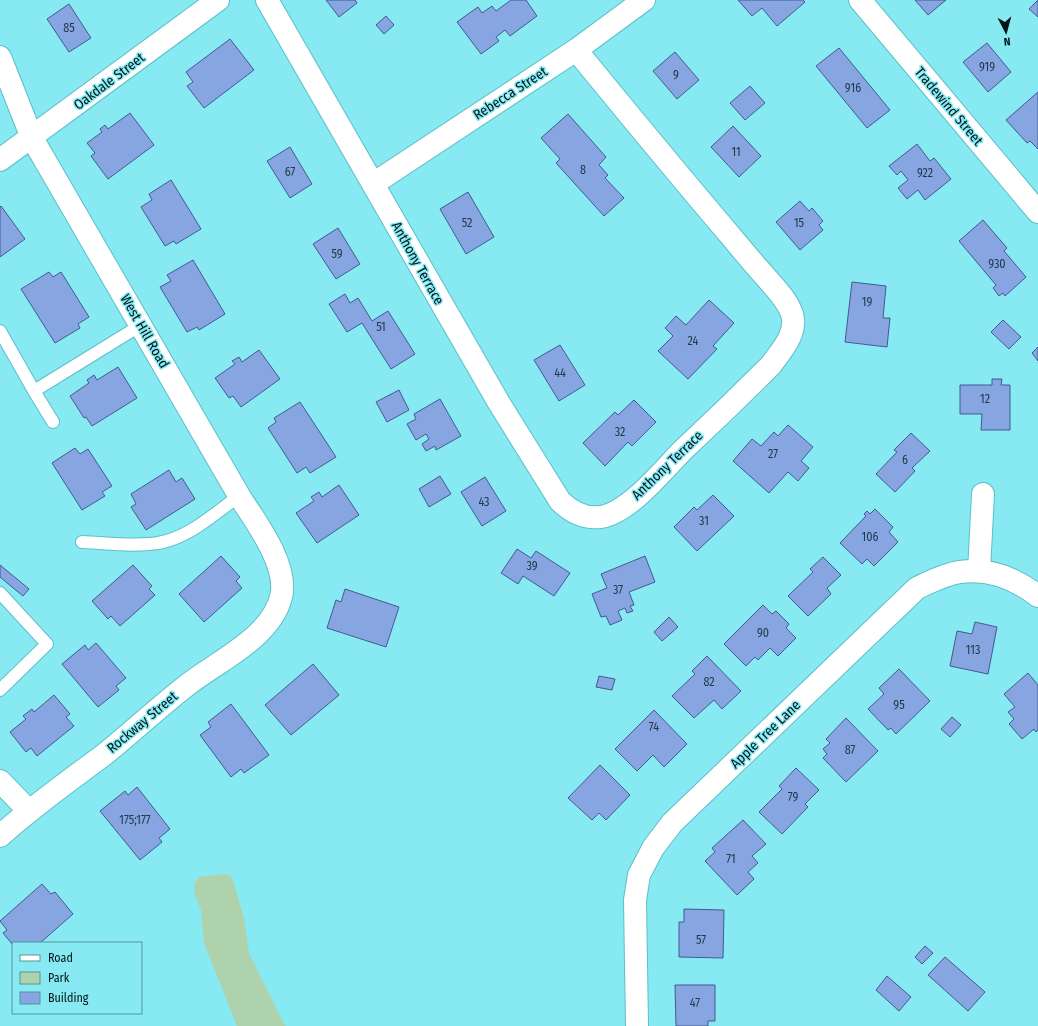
<svg xmlns="http://www.w3.org/2000/svg" width="1038" height="1026" font-family="'Fira Sans Condensed',sans-serif">
<style>
.green{fill:#aed3ac}
.building{fill:#87a5e1;stroke:#415b91}
.lines{fill:none;stroke-linecap:round;stroke-linejoin:round}
.service-casing{stroke:#5cbfc8;stroke-width:14}
.minor-casing{stroke:#5cbfc8;stroke-width:24}
.service{stroke:#fff;stroke-width:12}
.minor{stroke:#fff;stroke-width:22}
.labels{text-anchor:middle;stroke-width:3;stroke-linejoin:round;paint-order:stroke}
.number-label{font-size:12px;fill:#23394a}
.street-label{font-size:14px;fill:#021518;stroke:#87e9f2}
</style>
<rect width="100%" height="100%" fill="#87e9f2"/>
<path class="green" d="M226,874L232,877L244,918L249,953L283,1022L286,1026H237L204,943L201,910L195,895L194,885L198,877Z"/>
<path class="building" d="M326,0H355L357,3L339,17Z
M511,0H526L537,16L510,36L505,30L496,37L499,41L481,54L457,22L478,7L482,13L492,6L496,11Z
M738,0H803L805,2L777,26L762,8L752,16Z
M915,0H946L928,15Z
M1038,0V17L1029,9Z
M69,4L91,38L69,52L47,19Z
M386,16L394,25L384,34L376,25Z
M230,39L254,70L204,108L187,86L193,82L186,72Z
M987,43L1011,72L988,92L963,62Z
M839,48L890,110L867,128L816,66Z
M675,52L699,80L677,99L653,71Z
M750,86L765,103L745,120L730,103Z
M1038,92V149L1030,141L1027,143L1006,120Z
M130,113L154,145L108,179L91,156L95,153L87,143L102,132L100,129L105,125L108,129Z
M568,114L606,157L599,165L608,175L605,178L624,198L604,216L556,163L560,159L541,138Z
M733,126L761,156L739,177L711,147Z
M917,144L930,161L934,158L951,179L925,200L918,190L907,199L898,188L908,180L901,171L897,175L889,166Z
M290,147L312,184L290,198L267,161Z
M171,180L201,229L176,244L174,241L165,246L141,207L152,200L149,194Z
M468,192L494,237L466,254L440,209Z
M800,201L809,211L812,208L823,221L819,225L823,230L800,250L776,222Z
M1,206L25,239L0,257V207Z
M983,220L1007,248L1004,251L1026,277L1005,296L1003,293L999,296L993,288L996,285L959,241Z
M338,228L360,264L336,279L313,244Z
M193,260L225,314L199,330L197,327L187,332L160,287L171,281L167,275Z
M49,272L53,277L61,272L89,317L78,324L80,328L55,343L21,289Z
M852,282L886,286L883,318H890L887,347L845,342Z
M345,294L350,303L358,298L372,321L388,311L415,354L391,369L362,323L347,332L329,304Z
M709,300L734,323L713,346L717,349L688,379L658,351L673,336L665,328L676,316L686,325Z
M1003,320L1021,337L1009,349L991,332Z
M560,345L585,385L559,401L534,360Z
M1038,347V361L1032,353Z
M259,350L280,379L241,407L233,396L229,398L215,378L235,364L232,361L239,357L242,362Z
M118,367L137,398L92,426L86,417L84,418L70,396L89,383L87,380L94,375L97,380Z
M992,379H1002L1001,385H1010V430H981L982,414H960V385H992Z
M399,390L409,410L387,422L376,402Z
M440,399L461,436L436,450L435,446L426,451L422,444L429,439L426,434L416,440L407,424L416,419L414,414Z
M634,400L656,422L632,446L628,442L605,466L583,443L615,412L618,415Z
M300,402L336,457L310,473L306,467L297,473L268,428L276,422L274,418Z
M788,425L813,447L801,461L809,468L798,481L788,472L769,493L733,461L752,439L761,446L774,432L778,436Z
M911,433L930,451L912,468L915,471L895,492L876,474L897,452L894,450Z
M75,448L80,454L88,449L112,486L102,492L105,496L82,510L52,463Z
M169,470L176,482L182,478L195,499L146,530L131,507L136,504L131,494Z
M440,476L451,494L429,507L419,489Z
M485,477L506,511L482,526L461,492Z
M339,485L359,515L317,543L296,513L314,501L311,497L319,492L322,497Z
M713,495L734,516L697,551L674,527L694,507L697,510Z
M875,509L893,527L889,532L898,542L874,566L867,559L862,564L840,543L866,516L864,514L867,511L870,514Z
M517,549L531,558L536,551L570,573L554,596L523,576L518,584L501,573Z
M221,556L240,577L236,581L242,588L204,622L179,594Z
M645,556L655,582L629,592L634,605L630,606L633,611L627,613L625,608L618,611L622,620L610,625L606,616L601,617L592,594L607,588L601,574Z
M823,557L841,575L827,588L831,594L808,616L788,596L813,572L810,569Z
M0,565L29,589L23,596L0,577Z
M133,565L152,586L149,589L155,595L120,626L111,616L108,619L92,601Z
M345,589L399,607L386,647L327,628L336,600L341,602Z
M763,605L772,614L776,611L789,624L786,628L796,638L778,656L770,648L758,660L755,657L746,666L724,644Z
M669,617L678,627L662,641L654,632Z
M975,622L997,627L988,674L950,666L957,631L972,634Z
M96,643L126,678L116,686L119,690L98,707L62,664L85,645L88,650Z
M707,656L741,691L722,709L714,700L694,718L672,696L695,674L692,671Z
M313,664L339,695L291,735L265,705Z
M899,669L930,701L896,734L891,728L888,730L868,709L884,694L879,688Z
M1028,673L1038,685V730L1036,732L1034,729L1022,739L1009,724L1014,719L1008,712L1015,707L1004,694Z
M599,676L615,679L612,690L596,687Z
M54,695L70,714L66,717L74,726L37,756L31,748L26,752L10,732L26,719L23,716L32,709L34,712Z
M231,704L269,755L244,773L241,769L231,777L200,735L211,727L208,722Z
M654,710L687,744L664,767L653,755L637,771L615,749Z
M952,717L961,725L950,737L941,729Z
M846,718L878,751L846,782L823,758L827,754L823,749L830,743L826,739Z
M600,765L630,795L606,820L599,813L592,820L568,798Z
M796,768L819,790L805,804L808,807L782,834L759,812L782,789L779,786Z
M137,787L170,829L159,838L162,842L140,860L100,811L125,791L128,795Z
M743,820L766,844L752,856L758,863L748,872L754,879L737,895L705,861L715,852L712,848Z
M42,884L51,894L55,892L73,914L40,943H13V945L3,933L7,930L0,921Z
M684,909L724,910L723,958L679,957V922H684Z
M925,946L933,953L922,964L915,957Z
M945,957L985,992L968,1011L928,975Z
M887,976L911,997L899,1011L876,990Z
M675,985H715V1021H708V1026H676Z"/>
<g class="lines">
<g class="service-casing">
<path id="service" d="M0,331L34,391L53,422
M34,391L141,325
M82,542C107,543 133,547 158,543C189,538 215,513 239,496
M0,593L47,644L0,690"/>
</g>
<g class="minor-casing">
<path id="minor" d="M267,0L499,403L560,501C571,512 584,519 601,517C630,512 663,470 683,450C713,422 742,394 771,365C781,351 798,333 792,314C787,299 774,287 764,275C752,262 740,247 729,234C677,173 626,111 576,50
M860,0L1038,212
M0,57L32,138L241,499C257,523 289,567 281,597C271,638 216,662 186,686C158,708 132,732 105,754C69,781 33,806 0,836
M0,160L218,0
M373,184L576,50L644,0
M979,571L983,494
M0,781L29,811
M637,1026L635,900L639,875L653,848L672,823L917,588C930,582 945,574 960,572C989,568 1016,579 1038,596"/>
</g>
<use href="#service" class="service"/>
<use href="#minor" class="minor"/>
</g>
<g class="labels">
<g class="number-label">
<text x="69" y="32">85</text>
<text x="987" y="71">919</text>
<text x="676" y="79">9</text>
<text x="853" y="92">916</text>
<text x="736" y="156">11</text>
<text x="583" y="174">8</text>
<text x="290" y="176">67</text>
<text x="925" y="177">922</text>
<text x="467" y="227">52</text>
<text x="799" y="227">15</text>
<text x="337" y="258">59</text>
<text x="997" y="268">930</text>
<text x="867" y="306">19</text>
<text x="381" y="331">51</text>
<text x="693" y="345">24</text>
<text x="560" y="377">44</text>
<text x="985" y="403">12</text>
<text x="620" y="436">32</text>
<text x="773" y="458">27</text>
<text x="905" y="464">6</text>
<text x="484" y="506">43</text>
<text x="704" y="525">31</text>
<text x="870" y="541">106</text>
<text x="532" y="570">39</text>
<text x="618" y="594">37</text>
<text x="763" y="637">90</text>
<text x="973" y="654">113</text>
<text x="709" y="686">82</text>
<text x="899" y="709">95</text>
<text x="654" y="731">74</text>
<text x="850" y="754">87</text>
<text x="793" y="801">79</text>
<text x="135" y="824">175;177</text>
<text x="731" y="863">71</text>
<text x="701" y="944">57</text>
<text x="695" y="1007">47</text>
</g>
<g class="street-label">
<text transform="translate(109 81) rotate(-37)" y="5">Oakdale Street</text>
<text transform="translate(510 93) rotate(-33)" y="5">Rebecca Street</text>
<text transform="translate(949 106) rotate(50)" y="5">Tradewind Street</text>
<text transform="translate(418 263) rotate(61)" y="5">Anthony Terrace</text>
<text transform="translate(145 331) rotate(60)" y="5">West Hill Road</text>
<text transform="translate(667 465) rotate(-44)" y="5">Anthony Terrace</text>
<text transform="translate(142 722) rotate(-40)" y="5">Rockway Street</text>
<text transform="translate(765 734) rotate(-44)" y="5">Apple Tree Lane</text>
</g>
</g>
<rect x="12" y="942" width="130" height="72" fill="#87e9f2" stroke="#52949b"/>
<rect x="20" y="955" width="20" height="6" fill="#ffffff" stroke="#52949b"/>
<text x="48" y="962" font-size="12" fill="#021518">Road</text>
<rect x="20" y="972" width="20" height="12" fill="#aed3ac" stroke="#52949b"/>
<text x="48" y="982" font-size="12" fill="#021518">Park</text>
<rect x="20" y="992" width="20" height="12" fill="#87a5e1" stroke="#52949b"/>
<text x="48" y="1002" font-size="12" fill="#021518">Building</text>
<g transform="translate(1006 32) rotate(174)" stroke="#87e9f2" stroke-width="3" paint-order="stroke">
<path d="M0-3L7 15L0 10L-7 15Z" fill="#021518"/>
<text y="-6" font-size="11" font-weight="bold" text-anchor="middle" fill="#021518">N</text>
</g>
</svg>
